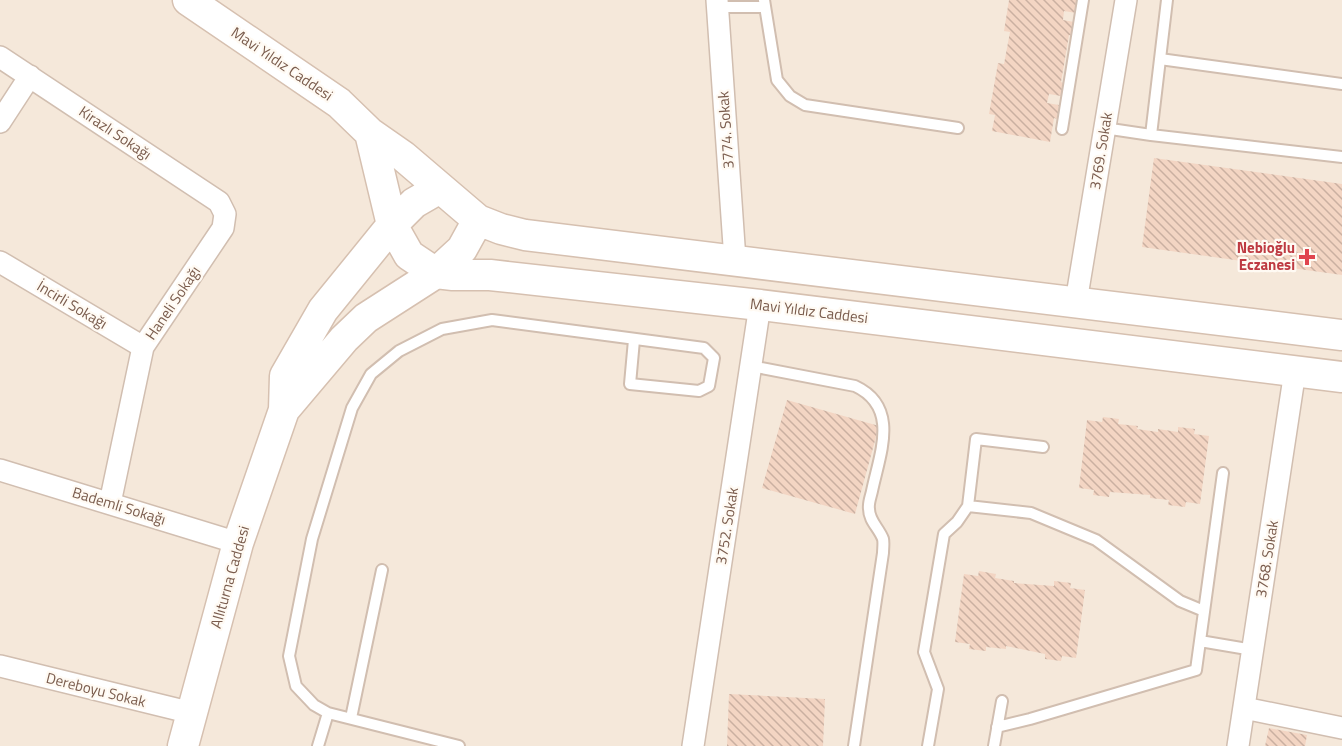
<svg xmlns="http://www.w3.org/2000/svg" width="1342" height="746" font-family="'Titillium Web',sans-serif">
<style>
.residential{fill:#f5e8da}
.building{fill:url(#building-back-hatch)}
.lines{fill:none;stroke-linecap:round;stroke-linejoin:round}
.service-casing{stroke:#d1beb0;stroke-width:14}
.minor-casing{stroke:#d1beb0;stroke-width:24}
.secondary-casing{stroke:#d6c0b0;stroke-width:33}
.service{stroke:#fff;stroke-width:10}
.minor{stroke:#fff;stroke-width:21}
.secondary{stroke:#fff;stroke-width:30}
.health-dot{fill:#e0444e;stroke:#fffaf3;stroke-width:2}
.labels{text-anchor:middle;stroke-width:4.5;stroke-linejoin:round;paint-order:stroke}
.street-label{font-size:15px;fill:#7a5c4d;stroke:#fffaf3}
.health-label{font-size:15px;font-weight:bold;fill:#be3a42;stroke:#fffaf3;text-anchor:end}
</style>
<defs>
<pattern id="building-back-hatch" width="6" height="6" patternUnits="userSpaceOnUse" patternTransform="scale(1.5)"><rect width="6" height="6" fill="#f3d5c3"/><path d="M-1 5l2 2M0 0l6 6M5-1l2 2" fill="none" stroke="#cab0a1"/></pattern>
</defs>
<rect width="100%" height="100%" fill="#fdf6ec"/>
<path class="residential" d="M0,0H1342V746H0Z"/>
<path class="building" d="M1009,0H1078L1076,13L1064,11L1063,20L1074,22L1072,36L1069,35L1061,82L1063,83L1061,96L1049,94L1047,103L1059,105L1057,119L1054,118L1050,142L992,131L995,115L989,114L998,63L1004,64L1010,32L1004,31Z
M1154,158L1342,184V275L1142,247Z
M787,400L879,426L855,514L762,488Z
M1103,417L1119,419L1118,424L1138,426L1137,429L1158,432V429L1178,432V427L1195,429L1194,434L1209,436L1200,504L1186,502L1185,507L1168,505L1169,500L1150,498V495L1110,492L1109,497L1093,495L1094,490L1079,488L1087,420L1102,422Z
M979,571L996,574L995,578L1014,581V583L1054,586V581L1071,583L1070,588L1085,590L1076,658L1062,656L1061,661L1045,659V654L1006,646V649L986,647V651L969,649L970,644L955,642L964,574L978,576Z
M729,694L825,699L823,746H727Z
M1269,728L1307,735L1305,746H1265Z"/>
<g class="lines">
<g class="service-casing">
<path id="service" d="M764,0L777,80L790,96L805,105L958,128
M718,7H764
M1160,59L1342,84
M1104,128L1151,135L1342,157
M1062,129L1083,0
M1151,135L1167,0
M751,366L855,386C900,407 880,453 872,491C871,496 868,503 869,509C869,521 879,528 883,539C884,543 883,549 883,553L854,746
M1223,473L1200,641L1253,650
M968,506L1031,513L1096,540L1180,601L1204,611
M351,718L382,570
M997,727L1030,719L1196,670L1200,641
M318,746L328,713
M459,746L328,713L314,705L296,686L289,656L312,539L352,408L371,374L399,351L442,329L492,320L704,348L714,358L709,386L699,391L630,384L634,340
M928,746L938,689L924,652L944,534L957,522L968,506L976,439L1043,447
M994,746L1002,701"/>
</g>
<g class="minor-casing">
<path id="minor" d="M717,0L735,260
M0,57L219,202L225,214L223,228L143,347L110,503
M0,122L30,76
M0,262L143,347
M1076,302L1126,0
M0,470L238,543
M0,666L192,713
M1244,708L1342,728
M693,746L760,305
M1238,746L1295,371"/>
</g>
<g class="secondary-casing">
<path id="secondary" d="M188,0L339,103L370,133L403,156L478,220L501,229L525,235L1342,335
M370,133L392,225L409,255L436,273L453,275H490L760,305L1342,377
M440,188L414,203L392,225L323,310L285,376L284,410L344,339L366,318L436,273L462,249L478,220
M183,746L238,543L284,410"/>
</g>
<use href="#service" class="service"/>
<use href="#minor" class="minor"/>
<use href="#secondary" class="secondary"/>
</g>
<path class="health-dot" d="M1304 248h6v6h6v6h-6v6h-6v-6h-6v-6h6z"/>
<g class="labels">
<g class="street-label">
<text transform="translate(282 64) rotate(34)" y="5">Mavi Yıldız Caddesi</text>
<text transform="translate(726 130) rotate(-94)" y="5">3774. Sokak</text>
<text transform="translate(115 133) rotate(34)" y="5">Kirazlı Sokağı</text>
<text transform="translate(1101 151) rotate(-81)" y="5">3769. Sokak</text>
<text transform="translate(173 303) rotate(-56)" y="5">Haneli Sokağı</text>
<text transform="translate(72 305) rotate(31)" y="5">İncirli Sokağı</text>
<text transform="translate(809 311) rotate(7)" y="5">Mavi Yıldız Caddesi</text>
<text transform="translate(119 506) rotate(17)" y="5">Bademli Sokağı</text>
<text transform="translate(727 526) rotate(-81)" y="5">3752. Sokak</text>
<text transform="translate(1267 559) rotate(-81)" y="5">3768. Sokak</text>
<text transform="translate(230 577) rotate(-74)" y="5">Allıturna Caddesi</text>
<text transform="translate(96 690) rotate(14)" y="5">Dereboyu Sokak</text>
</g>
<g class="health-label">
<text x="1295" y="253">Nebioğlu<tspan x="1295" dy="17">Eczanesi</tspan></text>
</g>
</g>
</svg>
